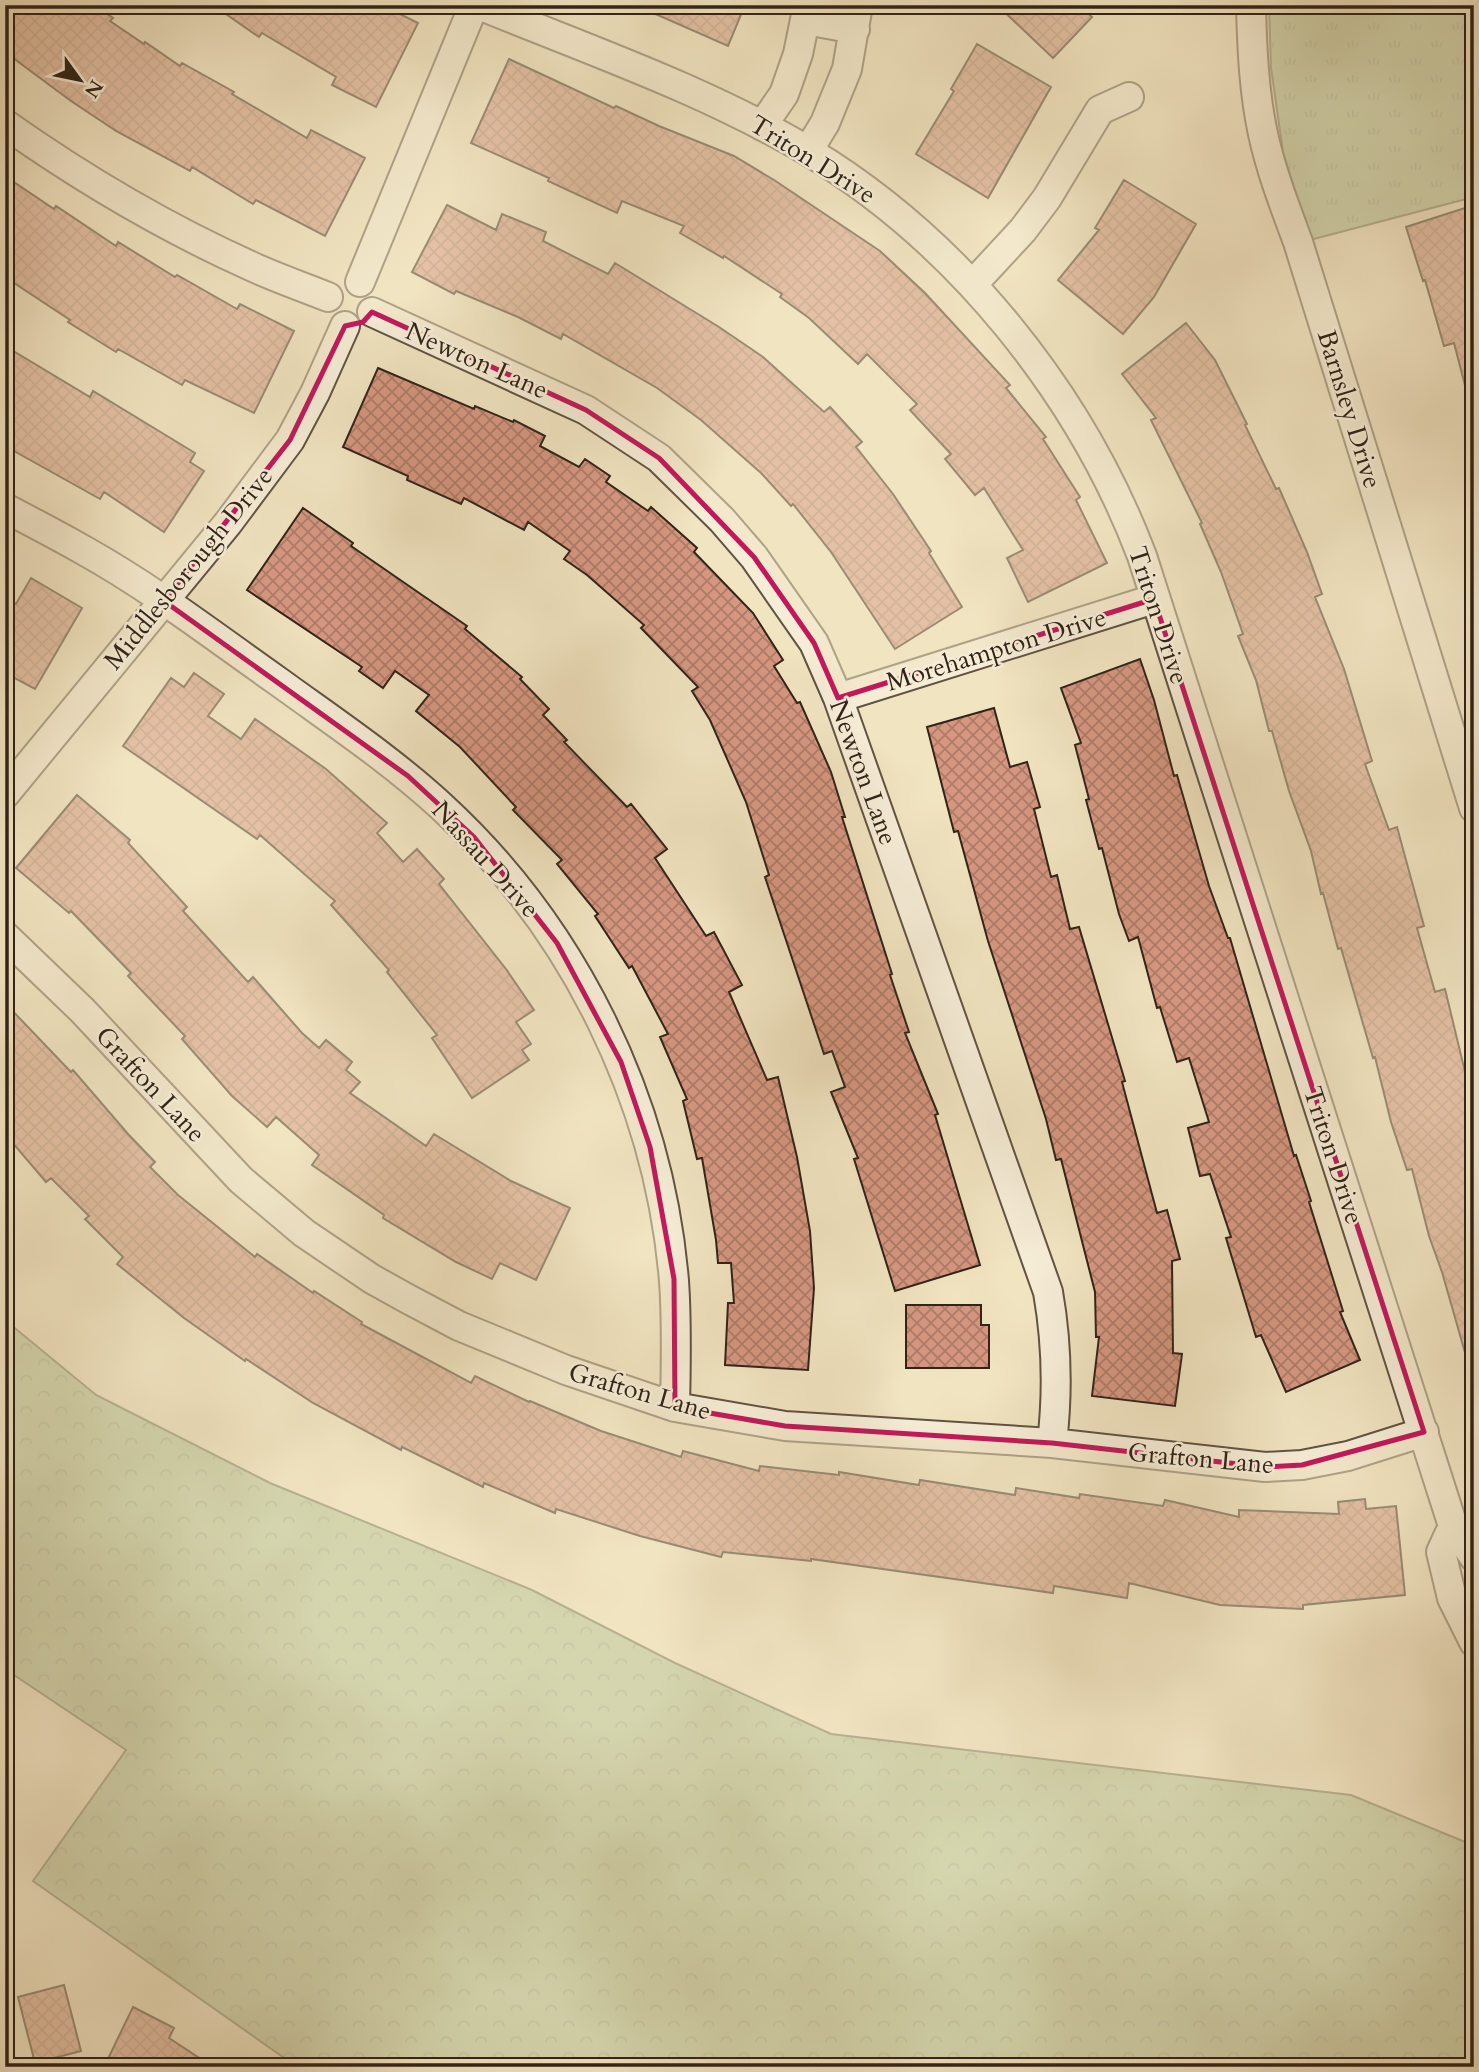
<svg xmlns="http://www.w3.org/2000/svg" width="1479" height="2072" font-family="Cardo,serif">
<style>
.forest{fill:url(#forest-crowns);stroke:#727458;stroke-width:2}
.park{fill:url(#park-tufts);stroke:#727458;stroke-width:2}
.building{fill:url(#building-cross-hatch);stroke:#312317;stroke-width:2}
.lines{fill:none;stroke-linecap:round;stroke-linejoin:round}
.minor-casing{stroke:#615342;stroke-width:32}
.minor{stroke:#f6edd7;stroke-width:28}
.marked{fill:none;stroke:#c2185b;stroke-width:5;stroke-linejoin:round}
.labels{text-anchor:middle;stroke-width:5;stroke-linejoin:round;paint-order:stroke}
.street-label{font-size:26px;fill:#312317;stroke:#f6edd7}
</style>
<defs>
<pattern id="forest-crowns" width="20" height="18" patternUnits="userSpaceOnUse" patternTransform="scale(1.75)"><rect width="20" height="18" fill="#b3c598"/><path d="M2 6a3 3 0 1 1 6 0M12 15a3 3 0 1 1 6 0" fill="none" stroke="#9aa982"/></pattern>
<pattern id="park-tufts" width="24" height="20" patternUnits="userSpaceOnUse" patternTransform="scale(1.75)"><rect width="24" height="20" fill="#b3c598"/><path d="M3 7l-1-3M5 7V3M7 7l1-3M15 17l-1-3M17 17v-4M19 17l1-3" fill="none" stroke="#9aa982"/></pattern>
<pattern id="building-cross-hatch" width="8" height="8" patternUnits="userSpaceOnUse" patternTransform="scale(1.75)"><rect width="8" height="8" fill="#d69781"/><path d="M0 0l8 8M0 8l8-8" fill="none" stroke="#ae7b69"/></pattern>
</defs>
<rect width="100%" height="100%" fill="#f1e4c1"/>
<filter id="stains"><feTurbulence type="fractalNoise" baseFrequency=".00286" numOctaves="4"/><feColorMatrix values="0 0 0 0 .2 0 0 0 0 .09 0 0 0 0 .02 0 0 0 .5 -.17"/></filter>
<radialGradient id="worn" r=".72"><stop offset=".6" stop-color="#630" stop-opacity="0"/><stop offset="1" stop-color="#630" stop-opacity=".3"/></radialGradient>
<path class="forest" d="M5,1320L96,1395L270,1483L532,1590L675,1663L831,1734L1351,1795L1470,1844L1474,1847V2067H297L33,1881L126,1750L5,1669Z"/>
<path class="park" d="M1269,5H1474V197L1310,240L1283,152L1271,68Z"/>
<path class="building" d="M5,5H94L113,18L110,21L144,44L145,42L180,66L182,63L234,92L232,94L307,138L311,130L365,158L325,236L256,200L253,204L192,167L190,171L116,131L71,101L5,52Z
M213,5H382L418,23L376,107L332,85L336,77L262,33L259,37Z
M635,5H745L728,46Z
M997,5H1079L1092,17L1053,58Z
M977,44L1051,87L988,198L916,154L954,91L951,89Z
M509,59L614,108L616,106L659,126L734,156L774,180L880,251L925,293L1010,385L1006,388L1046,437L1043,439L1080,497L1076,500L1107,563L1028,602L1007,558L1023,550L984,488L975,495L945,459L951,454L910,410L917,404L867,354L858,364L809,318L780,297L782,294L724,256L723,258L680,233L684,226L622,201L617,213L548,181L549,178L471,143Z
M5,176L54,209L56,206L116,246L118,242L175,277L177,275L237,309L240,304L294,331L254,413L185,380L182,385L118,349L116,352L68,322L70,320L5,277Z
M1124,180L1196,224L1154,297L1123,334L1058,280L1099,230L1095,228Z
M447,205L496,230L502,214L546,232L543,241L608,274L615,263L719,327L763,357L824,412L830,407L862,442L856,447L893,494L931,551L929,553L962,607L895,649L831,552L793,504L791,506L761,473L701,420L657,388L563,334L561,339L518,317L456,291L454,294L412,272Z
M1474,205V393H1467L1454,343L1444,346L1425,280L1423,281L1406,227Z
M1186,323L1215,360L1247,424L1245,425L1276,489L1279,488L1307,552L1322,594L1315,597L1344,669L1372,761L1365,764L1389,830L1397,827L1424,926L1417,928L1435,992L1445,989L1474,1109V1362L1468,1363L1442,1272L1429,1236L1412,1169L1407,1170L1391,1122L1375,1057L1373,1058L1341,948L1338,949L1323,893L1321,894L1311,851L1289,791L1272,731H1269L1256,680L1238,636L1243,634L1221,572L1200,524L1202,523L1151,420L1156,418L1122,374Z
M5,346L90,397L93,391L195,453L190,462L204,471L164,532L104,492L100,499L5,446Z
M378,368L474,409L475,406L513,422L514,420L545,436L540,446L579,467L585,459L610,476L606,482L648,511L651,507L697,548L694,552L753,613L783,660L774,666L797,703L800,702L831,772L845,817H842L892,974L890,975L909,1032L905,1033L938,1114L935,1115L980,1265L895,1291L854,1159L858,1158L831,1092L845,1087L832,1051L824,1054L765,877L769,875L746,802L710,720L692,691L698,687L641,628L644,625L587,575L564,559L570,551L528,522L524,530L464,498L461,504L407,480L408,476L343,447Z
M303,508L353,543L351,546L467,626L465,629L522,677L520,679L549,709L543,715L567,740L564,742L627,807L631,804L667,849L655,858L706,936L714,932L742,985L729,992L767,1080L778,1077L797,1157L810,1231L814,1288L808,1370L725,1365L728,1303H734L731,1263H718L716,1240L702,1158L697,1159L683,1101L687,1099L660,1037L668,1034L632,966L629,968L595,916L598,914L557,864L562,860L513,810L516,807L460,747L416,711L429,695L395,671L383,688L359,671L362,667L247,590Z
M31,578L82,608L35,689L5,673V598L16,604Z
M1140,659L1154,700L1174,776L1177,775L1209,886L1228,938H1230L1294,1156L1296,1155L1311,1201L1309,1202L1343,1311L1340,1312L1360,1360L1286,1392L1261,1335L1256,1337L1226,1238L1231,1237L1210,1174L1200,1176L1188,1128L1209,1122L1189,1058L1177,1062L1160,1007L1157,1008L1138,937L1129,941L1119,914L1102,848L1099,849L1086,800L1089,799L1075,745L1081,743L1061,688Z
M194,673L224,694L208,716L241,739L255,719L326,769L387,823L377,833L403,862L417,849L444,879L439,884L506,969L534,1010L516,1022L531,1044L522,1050L529,1060L472,1098L432,1038L437,1035L387,972L389,970L331,905L335,901L260,835L257,839L123,746L171,678L184,687Z
M994,708L1010,767L1027,762L1040,807L1034,809L1051,877L1057,875L1070,929L1079,927L1125,1081L1122,1082L1157,1213L1167,1210L1180,1259L1172,1261L1173,1353L1182,1354L1175,1406L1092,1396L1099,1337H1096L1095,1292L1061,1159L1056,1160L1046,1119L988,941L958,831L954,832L927,727Z
M77,795L130,840L128,843L187,907L183,911L248,982L253,977L302,1033L319,1048L326,1040L352,1062L346,1070L360,1082L350,1093L426,1146L434,1134L511,1181L570,1208L536,1280L500,1263L492,1279L456,1262L383,1218L384,1215L312,1165L319,1155L276,1117L267,1127L232,1096L182,1039L185,1036L128,976L131,973L71,911L69,913L16,868Z
M5,1003L71,1072L73,1070L128,1134L155,1162L150,1167L178,1195L255,1257L257,1254L313,1293L314,1291L362,1322L361,1324L471,1383L475,1376L529,1402L530,1401L601,1431L681,1457L683,1451L759,1471L760,1466L839,1475V1472L919,1485L920,1480L1015,1495L1016,1488L1079,1498L1080,1494L1163,1506L1165,1500L1239,1517V1510L1339,1514L1338,1502L1365,1499L1366,1509L1396,1506L1405,1595L1303,1605V1609L1220,1605L1129,1583L1127,1598L1054,1586L1053,1593L811,1559V1561L723,1552L721,1557L640,1536L556,1509L555,1513L484,1483L483,1487L402,1447L401,1450L313,1403L246,1359L245,1361L184,1318L117,1264L123,1257L85,1219L89,1216L51,1178L46,1182L5,1134Z
M906,1305H981V1325H989V1368H906Z
M64,1985L81,2051L35,2063L18,1997Z
M133,2007L174,2028L169,2038L213,2067H104Z"/>
<g class="lines">
<g class="minor-casing">
<path id="minor" d="M479,5C589,50 705,90 808,151C958,241 1080,393 1142,556L1453,1526
M1251,5C1252,49 1254,92 1263,134C1271,171 1285,207 1298,242L1474,808
M806,20L855,29
M5,124C83,179 166,228 253,267C277,278 303,287 328,297
M762,126L784,94L798,54L808,5
M808,151L825,123L847,69L858,5
M360,282L474,5
M972,285L1023,230L1047,198L1100,110L1129,97
M372,312L586,410L659,458L722,520L754,557L814,643L838,698L1048,1292C1057,1343 1058,1392 1052,1443
M5,508C32,522 59,536 85,551C153,589 215,637 279,682C334,722 391,760 441,806C574,928 659,1101 674,1281C677,1323 676,1365 675,1407
M838,698L1154,599
M5,794L228,523L290,440L315,393L345,326
M5,936L82,1010L241,1180L304,1233L372,1279L408,1299L459,1326L566,1370L675,1407L785,1426L1052,1443L1265,1467L1302,1465L1348,1456L1424,1432
M1474,1557L1453,1526L1441,1552L1452,1598L1474,1642"/>
</g>
<use href="#minor" class="minor"/>
</g>
<path d="M0 0H1479V2072H0ZM372,312L586,410L659,458L754,557L814,643L838,698L1154,599L1424,1432L1302,1465L1265,1467L1052,1443L785,1426L675,1407L674,1279L650,1147L621,1062L557,943L474,837L408,776L164,601L290,440L345,326L363,322Z" fill="#f1e4c1" fill-opacity=".55" fill-rule="evenodd"/>
<path class="marked" d="M372,312L586,410L659,458L754,557L814,643L838,698L1154,599L1424,1432L1302,1465L1265,1467L1052,1443L785,1426L675,1407L674,1279L650,1147L621,1062L557,943L474,837L408,776L164,601L290,440L345,326L363,322Z"/>
<g class="labels">
<g class="street-label">
<text transform="translate(813 159) rotate(32)" y="9">Triton Drive</text>
<text transform="translate(477 360) rotate(24)" y="9">Newton Lane</text>
<text transform="translate(1350 409) rotate(73)" y="9">Barnsley Drive</text>
<text transform="translate(188 568) rotate(-51)" y="9">Middlesborough Drive</text>
<text transform="translate(1159 615) rotate(72)" y="9">Triton Drive</text>
<text transform="translate(996 649) rotate(-17)" y="9">Morehampton Drive</text>
<text transform="translate(864 772) rotate(70)" y="9">Newton Lane</text>
<text transform="translate(486 859) rotate(48)" y="9">Nassau Drive</text>
<text transform="translate(151 1084) rotate(47)" y="9">Grafton Lane</text>
<text transform="translate(1334 1155) rotate(72)" y="9">Triton Drive</text>
<text transform="translate(640 1391) rotate(16)" y="9">Grafton Lane</text>
<text transform="translate(1201 1458) rotate(5)" y="9">Grafton Lane</text>
</g>
</g>
<rect width="1479" height="2072" fill="none" stroke="#f1e4c1" stroke-width="28"/>
<rect x="7" y="7" width="1465" height="2058" fill="none" stroke="#312317" stroke-width="3.5"/>
<rect x="14" y="14" width="1451" height="2044" fill="none" stroke="#312317" stroke-width="2"/>
<g transform="translate(80 80) rotate(123)" stroke="#f6edd7" stroke-width="5" paint-order="stroke">
<path d="M0-5L12 26L0 18L-12 26Z" fill="#312317"/>
<text y="-10" font-size="19" font-weight="bold" text-anchor="middle" fill="#312317">N</text>
</g>
<rect width="100%" height="100%" filter="url(#stains)"/>
<rect width="100%" height="100%" fill="url(#worn)"/>
</svg>
